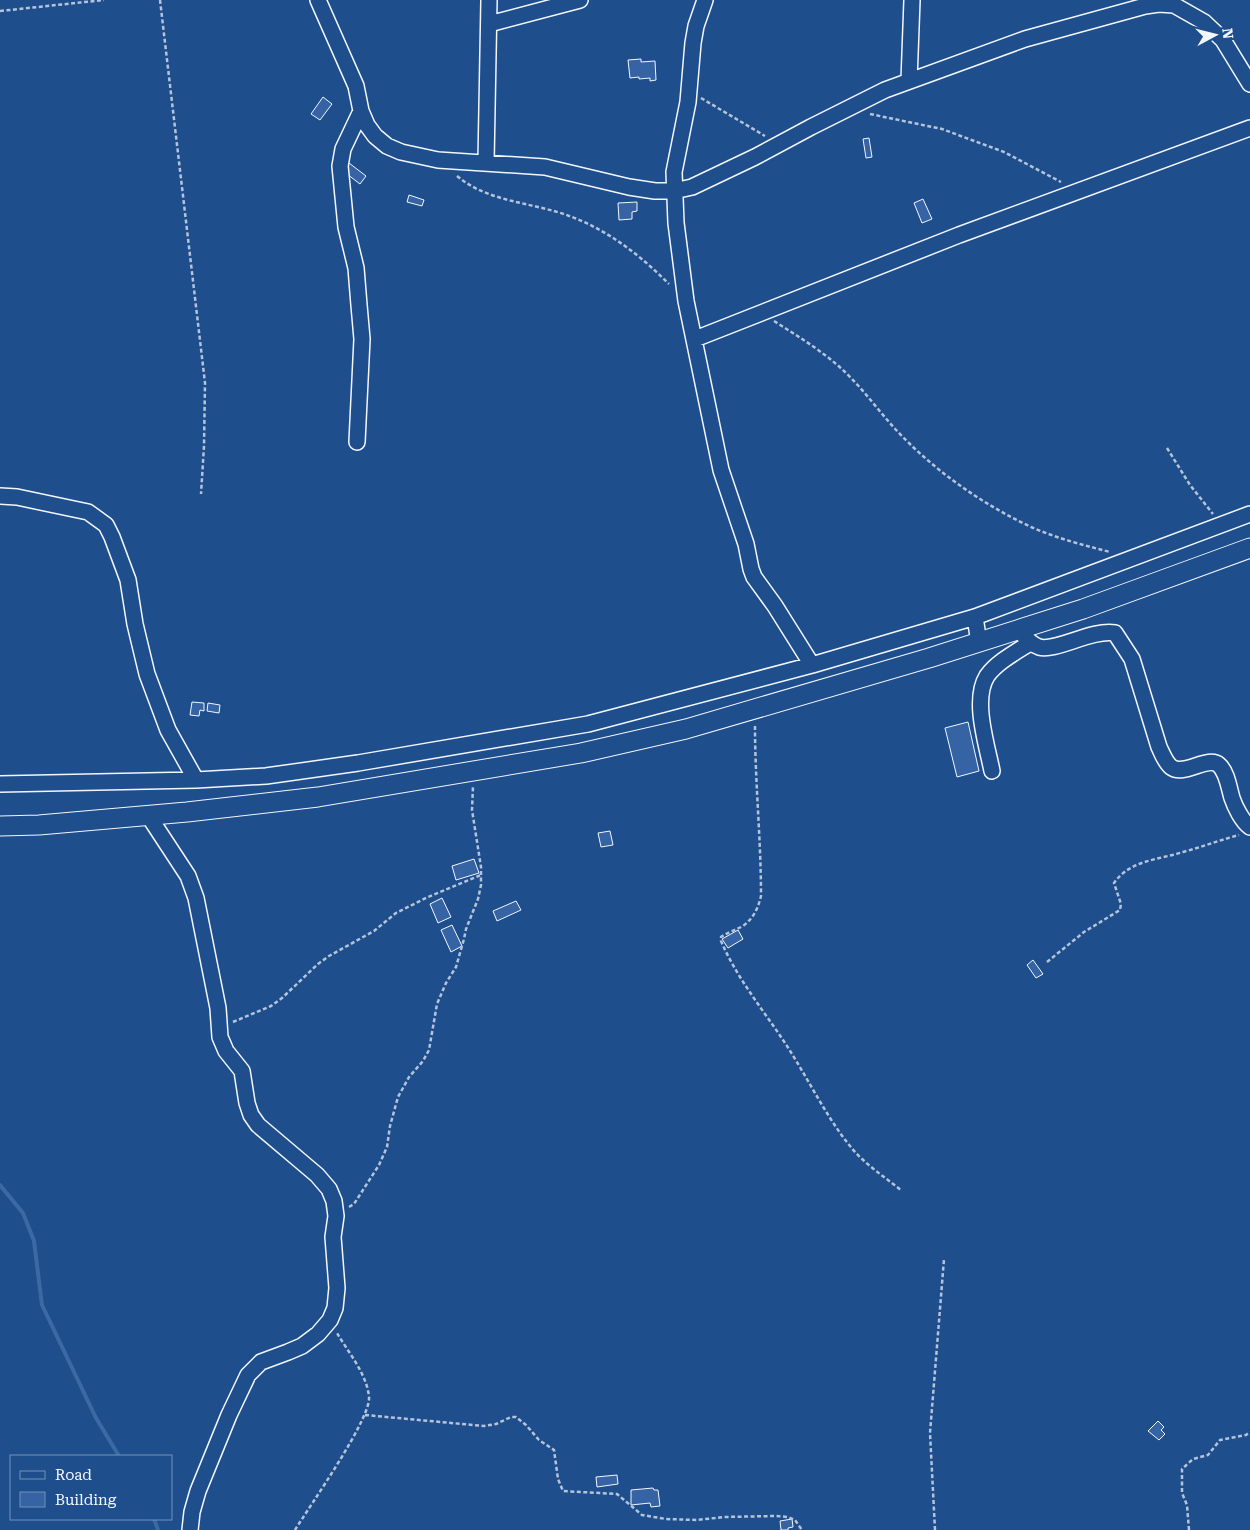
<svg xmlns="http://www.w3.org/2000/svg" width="1250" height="1530" font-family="'Roboto Serif',serif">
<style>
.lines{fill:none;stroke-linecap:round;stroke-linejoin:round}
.stream{stroke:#3b69a3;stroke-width:4}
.building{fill:#3563a3;stroke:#f2f6ff}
.minor-casing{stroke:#f2f6ff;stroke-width:18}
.major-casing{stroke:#f2f6ff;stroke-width:21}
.path{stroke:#b3c4dc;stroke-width:2.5;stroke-dasharray:4 2.5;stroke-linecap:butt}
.minor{stroke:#1f4e8c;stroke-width:15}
.major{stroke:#1f4e8c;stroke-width:19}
</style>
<rect width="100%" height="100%" fill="#1f4e8c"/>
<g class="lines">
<path class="stream" d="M0,1185L23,1213L34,1241L42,1305L96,1418L119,1456
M154,1519L158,1530"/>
</g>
<path class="building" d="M641,59V62L655,61L656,80L650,81V78L639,79V77L630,78L628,60Z
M323,97L332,104L320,120L311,114Z
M869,138L872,157L866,158L863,139Z
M349,163L366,176L360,184L343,171Z
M409,195L424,200L422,206L407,202Z
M923,199L932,219L922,223L914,203Z
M637,202V211L632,212V219L619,220L618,203Z
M192,702L204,703V711L200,710L199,716L190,715Z
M208,703L220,705L219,713L207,711Z
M968,722L979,771L957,777L945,728Z
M610,831L613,845L601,847L598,833Z
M474,859L479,873L456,880L452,866Z
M442,898L451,917L438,923L430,904Z
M516,901L521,910L497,921L493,911Z
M452,925L462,946L451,952L441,930Z
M738,930L743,939L728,948L722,939Z
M1033,960L1043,974L1036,978L1027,965Z
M1158,1421L1164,1427L1161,1430L1165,1434L1159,1440L1148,1431Z
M617,1475L618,1484L597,1487L596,1477Z
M653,1488L654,1490H658L660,1506L651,1507L650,1503L631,1505V1490Z
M792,1519L793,1527L788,1528V1530H781L780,1521Z"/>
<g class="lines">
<g class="minor-casing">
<path id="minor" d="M318,0L356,86L361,111L367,125L375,136L387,146L401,152L438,160L545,167L629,187L655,191H674L692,187L755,157L811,127L885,90L1025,39L1145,6L1159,4L1174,5L1204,22L1223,40L1250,84
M705,0L696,26L693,43L688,102L674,172L676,223L686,301L721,470L746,544L751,569L754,577L775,606L812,665
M489,24L580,0
M909,81L912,0
M486,162L489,0
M695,339L959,235L1250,128
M357,442L362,339L359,305L356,268L346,227L340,166L343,149L361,111
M0,496L17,497L88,512L106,525L112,537L128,580L135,624L147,674L168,730L196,780
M1019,630C1025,637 1030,644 1039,647C1056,652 1091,629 1115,633L1132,659L1159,747C1162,753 1165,762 1171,767C1184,777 1208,755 1219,765C1227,772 1229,788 1232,798C1235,807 1242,821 1250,827
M979,643L975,617L1250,514
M992,771C987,745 972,700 987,676C997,662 1016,652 1030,643
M0,784L196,780L266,776L358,763L588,724L812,665L975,617
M148,815L188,876L196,898L218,1008L220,1037L226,1051L242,1071L247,1103L251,1115L258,1125L317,1175L329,1189L334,1201L336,1216L333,1237L337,1288L335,1308L330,1320L318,1334L302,1346L288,1352L261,1362L248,1375L229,1415L198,1491L192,1512L190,1530"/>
</g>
<g class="major-casing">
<path id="major" d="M0,826L39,825L187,812L318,797L581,753L686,729L929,658L1083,609L1250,548"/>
</g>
<path class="path" d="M160,0L205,383L204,446L201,494
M0,11L104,0
M701,98L765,136
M870,114L942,129L1004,152L1061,182
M457,176C489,203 534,202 572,217C609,231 641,256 669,284
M774,321C799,337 824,352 845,372C865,391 880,413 898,432C935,471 982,504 1031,527C1056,538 1083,545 1110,552
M1167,448L1190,485L1213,514
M755,726C755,782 761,839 761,896C758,908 754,918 743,926C736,930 728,932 721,937V941C736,976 760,1006 781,1037C805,1072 824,1114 850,1146C864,1164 885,1177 902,1191
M1047,962L1084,932L1120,910L1121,904L1114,883C1130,860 1158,860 1183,852C1202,847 1220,840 1239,835
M233,1022L271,1006L282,998L318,964L329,956L374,931L396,913L428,897L481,875
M349,1207L354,1204L379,1165L387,1147L390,1126L398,1097L409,1077L423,1061L429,1050L437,1004L446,983L456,967L464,939L466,929L478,899L481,885V867L472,810L473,786
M365,1415L484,1426L496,1424L511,1417H516L526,1425L539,1440L554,1450L558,1479L563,1491L617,1494L642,1515L666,1519L697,1520L724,1517L776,1516L788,1517L795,1520L802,1530
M295,1530C309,1507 371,1419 369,1397C367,1374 348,1352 337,1333
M935,1530L930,1433L944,1259
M1189,1530L1187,1505L1182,1493V1469L1193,1459L1208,1455L1220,1440L1246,1435L1250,1432"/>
<use href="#minor" class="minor"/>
<use href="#major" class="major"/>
</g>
<rect x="10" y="1455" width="162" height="65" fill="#1f4e8c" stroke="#7391ba"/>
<rect x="20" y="1471" width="25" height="8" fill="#1f4e8c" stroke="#7391ba"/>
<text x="55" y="1480" font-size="15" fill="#f2f6ff">Road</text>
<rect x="20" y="1492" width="25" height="15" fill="#3563a3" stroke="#7391ba"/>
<text x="55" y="1505" font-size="15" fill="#f2f6ff">Building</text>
<g transform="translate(1215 35) rotate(83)" stroke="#1f4e8c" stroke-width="4" paint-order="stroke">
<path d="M0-4L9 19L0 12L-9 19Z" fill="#f2f6ff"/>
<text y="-8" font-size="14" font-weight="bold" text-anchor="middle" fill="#f2f6ff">N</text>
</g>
</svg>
